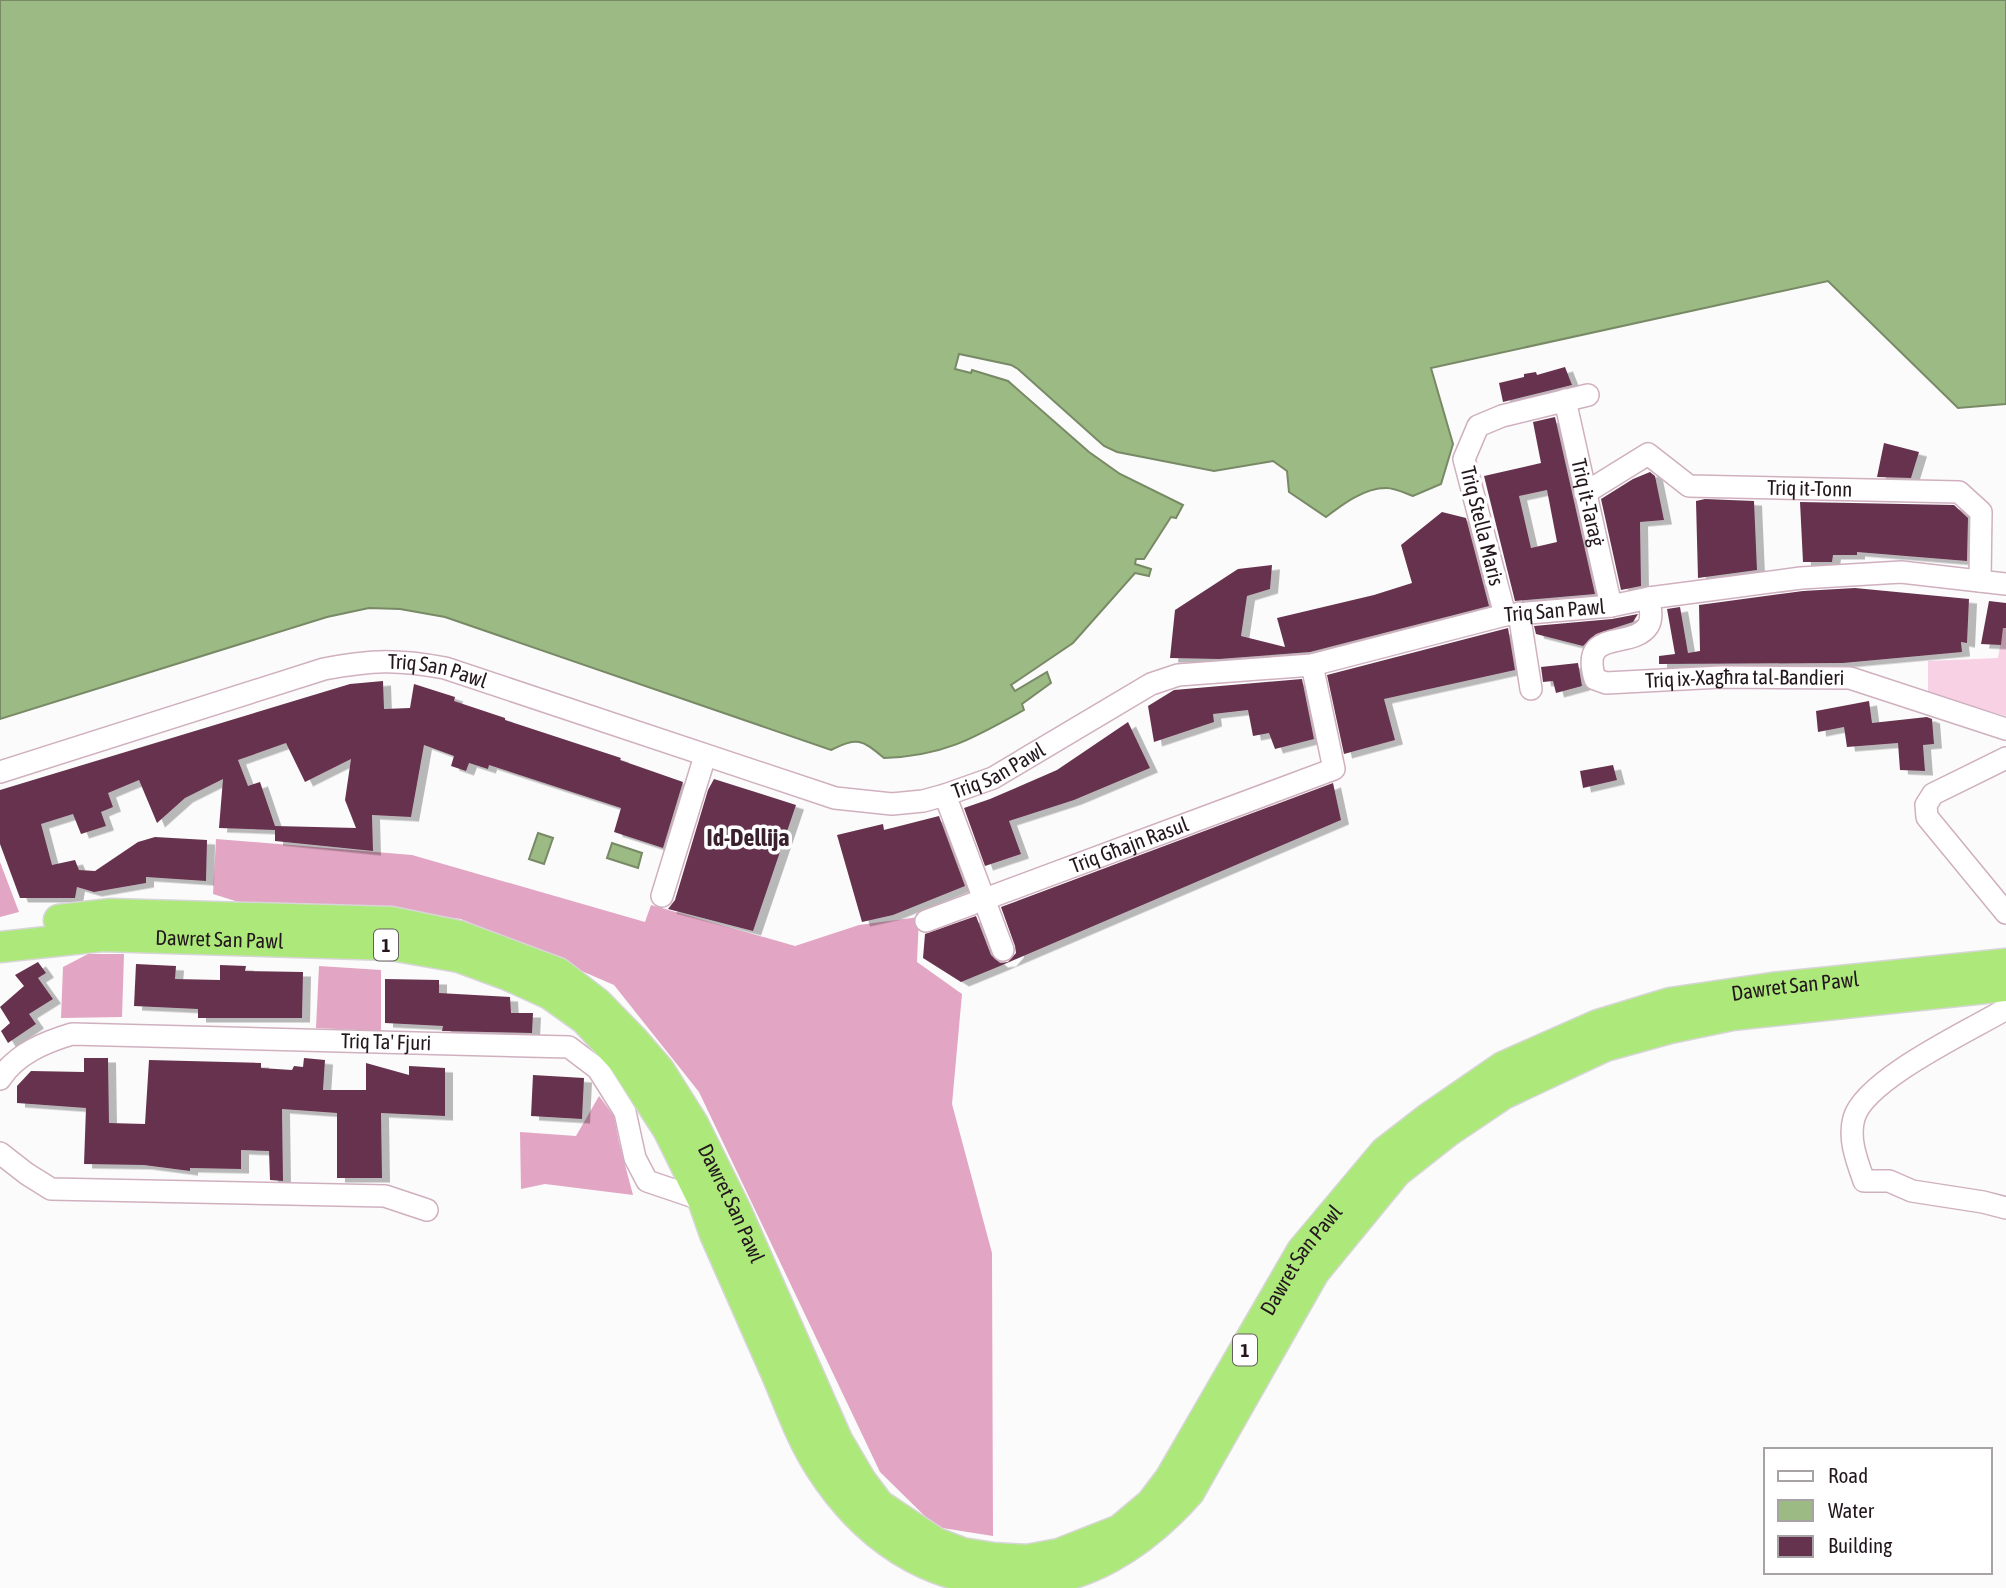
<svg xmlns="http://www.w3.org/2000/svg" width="2006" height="1588" font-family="'Asap Condensed',sans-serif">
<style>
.green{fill:#f9d1e4}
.forest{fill:#e2a5c3}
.water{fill:#9cba84;stroke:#788965;stroke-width:2}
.building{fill:#66334e;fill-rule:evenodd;filter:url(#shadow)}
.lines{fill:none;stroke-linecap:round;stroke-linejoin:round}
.minor-casing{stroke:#d0b0bf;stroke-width:24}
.highway-casing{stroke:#d7d5d6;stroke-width:33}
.minor{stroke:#fff;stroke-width:21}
.highway{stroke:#ade97a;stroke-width:30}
.labels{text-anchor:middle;stroke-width:7;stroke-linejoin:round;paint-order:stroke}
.shield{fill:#fff;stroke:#655d61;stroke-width:2}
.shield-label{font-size:19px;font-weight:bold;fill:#23171d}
.street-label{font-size:21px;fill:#23171d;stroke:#fff}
.quarter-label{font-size:24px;font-weight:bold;fill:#39202d;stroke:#fff}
</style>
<defs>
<filter id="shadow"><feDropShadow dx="8" dy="4.5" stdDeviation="0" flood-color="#0004"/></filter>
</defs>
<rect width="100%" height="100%" fill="#fbfbfb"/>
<path class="green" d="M2003,628H2006V716L1928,693V661L1998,658Z"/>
<path class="forest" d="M216,839L412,855L645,922L651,905L795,946L859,925L919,917L917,962L962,994L952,1104L992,1253L993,1536L936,1527L880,1472L699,1092L614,985L461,919L361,907L248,905L213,894Z
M0,862L19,912L0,917Z
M88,954H124L122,1017L61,1018L63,967Z
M319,966L381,970V1031L316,1028Z
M599,1096L614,1116L619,1142L633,1195L545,1184L521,1189L520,1132L576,1136Z"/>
<path class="water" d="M0,0H2006V404L1958,408L1828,281L1431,368L1453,444L1441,484L1413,496C1405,493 1395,488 1386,488C1364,488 1343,504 1326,517L1289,492L1287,471L1273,461L1214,471L1117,452L1104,446L1018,369L1011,365L959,354L955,369L971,373L972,370L1008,381L1089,452L1120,474L1183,505L1176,518L1171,517L1144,559H1136L1135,564L1151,569L1149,576L1135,573L1073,643L1011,685L1015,691L1047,672L1051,683L1022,704L1024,710C974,738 944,756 884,758C861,739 858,737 831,750L445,617L400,609L369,608L327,617L0,719Z
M538,833L553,838L544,864L529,859Z
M612,843L642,853L638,868L607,858Z"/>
<path class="building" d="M1565,367L1572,385L1503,402L1499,383L1524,377V374L1536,372L1537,375Z
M1555,417L1595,594L1515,601L1484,476L1541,463L1533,422ZM1547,490L1557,542L1531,548L1519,496Z
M1884,443L1919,452L1911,478L1877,477Z
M1650,472L1655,476L1664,520L1640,522L1641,586L1621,590L1601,499L1633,479Z
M1705,499L1754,501L1757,570L1698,578L1696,501Z
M1800,502L1954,505L1968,518L1967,561L1857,552V555H1833L1832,562H1803Z
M1442,512L1466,518L1489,606L1310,652L1219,659L1170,658L1175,610L1238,569L1272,565L1270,589L1247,596L1241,636L1285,647L1277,618L1374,595L1412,583L1401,545Z
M1855,588L1969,599L1967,643L1961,642L1962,652L1843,663L1659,664V656L1675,654L1667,609L1680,607L1688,653L1700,651L1699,605L1803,591Z
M1989,601L2006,603V628H2003L2001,645L1981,644Z
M1638,614L1633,622L1596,634L1583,646L1536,634L1534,626L1612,619Z
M1508,628L1515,670L1384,699L1395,740L1344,754L1327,675Z
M1578,663L1582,686L1556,693L1553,681L1543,682L1541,667Z
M1302,679L1314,739L1275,749L1269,733L1253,736L1248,710L1213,714L1214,722L1154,742L1148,706L1174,690Z
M383,681L384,709L410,708L414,684L455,697L454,701L505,718V720L621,758L620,760L683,782L663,848L614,832L621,808L489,765L488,769L469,763L466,771L451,766L454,756L424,745L411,817L372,815L373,851L275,841V830L219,828L223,779L185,798L157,823L139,780L108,793L113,807L101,812L106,826L81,834L73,814L41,824L52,865L75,860L79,870L95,871L138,842L155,837L207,840L206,881L146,877V883L94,892L77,887L75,898H20L0,844V790L350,684ZM286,743L305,782L351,759L345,800L356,828L275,826L260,782L248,786L238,760Z
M1869,701L1872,723L1927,717L1932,719L1934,744L1923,745L1925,771L1900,770L1898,743L1847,747L1844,727L1818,732L1816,711Z
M1128,722L1150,768L1074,800L1009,821L1021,854L985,866L964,808L990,799L1057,770Z
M1613,765L1617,780L1583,788L1580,771Z
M714,779L796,805L753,931L668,909L675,900L708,790Z
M1333,783L1341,820L1000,966L961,982L923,958L925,934L976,916L991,955L1000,963L1008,962L1016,953L1015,946L1001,907Z
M939,816L965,886L893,915L862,922L837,835L883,824L884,830Z
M38,962L46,973L38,978L53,999L29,1014L36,1024L8,1043L1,1031L10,1023L0,1007L24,986L15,975Z
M136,964L176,966L175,979L220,980V965L246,966L245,971L303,972L302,1018H198V1009L134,1006Z
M385,979L439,980V993L510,997L511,1013H533L532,1033L442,1031L443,1026L385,1023Z
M84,1058H108L109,1123L145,1124L149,1060L261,1063V1068L292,1070L294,1066L303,1067L304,1058L325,1060L323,1090H366V1063L409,1075V1066L445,1068V1116L381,1113L382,1178H337V1113L282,1109L283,1181L270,1180L269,1151L241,1150V1169L190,1168V1171L144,1165L84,1164L86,1108L17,1103V1086L31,1071L84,1072Z
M533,1075L584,1078L582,1119L531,1116Z"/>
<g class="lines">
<g class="minor-casing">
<g id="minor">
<path id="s1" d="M1565,400L1611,606"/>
<path id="s2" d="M1585,493L1648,454L1689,486L1959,492L1981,512L1980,581"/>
<path id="s3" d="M1649,598C1650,607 1653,618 1648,626C1632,650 1579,627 1595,679L1606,683L1721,677L1850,678L2006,729"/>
<path d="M1519,613L1531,689"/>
<path d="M1505,615L1464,459L1478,426L1502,416L1588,395"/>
<path d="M2006,758L1933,794L1926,805L1927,817L2006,913"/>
<path id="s4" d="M0,772L324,669C372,660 397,659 445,668L835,798L892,804L923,801L945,795L993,778L1151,684L1178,675L1312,665L1505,615L1611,606L1649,598L1801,578L1901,572L2006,584"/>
<path d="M945,795L1003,950"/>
<path d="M662,896L705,756"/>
<path id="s5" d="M926,921L1334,769L1312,665"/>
<path d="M2006,1009C1971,1030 1865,1079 1854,1118C1848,1139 1857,1161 1864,1181H1889L1912,1191L1983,1202L2006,1208"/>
<path id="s6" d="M0,1079C16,1054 45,1042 72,1034L569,1047L598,1069L625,1112L635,1158L647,1181L703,1200L704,1194"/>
<path d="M0,1153L27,1174L51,1189L385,1196L427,1210"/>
</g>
</g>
<g class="highway-casing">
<g id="highway">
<path id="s7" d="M59,920L111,914L391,922L459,936L558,973L597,1003L634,1041L659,1070L693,1124L736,1211L837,1440L861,1481L879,1505L936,1543L962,1553L993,1558L1027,1560L1059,1554L1120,1530L1151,1504L1170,1479L1302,1251L1385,1152L1429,1118L1503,1067L1598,1025L1670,1003L1772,988L2006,964"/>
<path id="s8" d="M0,947L102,936L391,945L459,957L508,975L550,994L585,1019L624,1061L668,1129L703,1200L715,1234C735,1280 755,1325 775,1370C789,1402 801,1438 820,1467C864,1536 928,1581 1011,1582C1083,1584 1143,1544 1189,1492L1314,1272L1396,1172L1448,1131L1503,1094L1605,1046L1670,1028L1732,1015L2006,986"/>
</g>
</g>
<use href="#minor" class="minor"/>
<use href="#highway" class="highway"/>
</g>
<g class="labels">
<g class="shield">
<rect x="374" y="929.5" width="24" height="31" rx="5"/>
<rect x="1233" y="1334.5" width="24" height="31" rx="5"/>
</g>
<g class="shield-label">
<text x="386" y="952">1</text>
<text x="1245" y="1357">1</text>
</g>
<g class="street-label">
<text dy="7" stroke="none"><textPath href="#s2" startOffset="247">Triq it-Tonn</textPath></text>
<text dy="7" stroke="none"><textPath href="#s1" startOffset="105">Triq it-Taraġ</textPath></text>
<text transform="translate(1482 526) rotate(76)" y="7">Triq Stella Maris</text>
<text dy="7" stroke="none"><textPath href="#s4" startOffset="1631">Triq San Pawl</textPath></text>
<text dy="7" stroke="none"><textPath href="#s4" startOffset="455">Triq San Pawl</textPath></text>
<text dy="7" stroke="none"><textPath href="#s3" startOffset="268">Triq ix-Xagħra tal-Bandieri</textPath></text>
<text dy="7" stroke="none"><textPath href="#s4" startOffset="1043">Triq San Pawl</textPath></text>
<text dy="7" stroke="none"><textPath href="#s5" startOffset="217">Triq Għajn Rasul</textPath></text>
<text dy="7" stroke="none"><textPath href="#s8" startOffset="220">Dawret San Pawl</textPath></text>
<text dy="7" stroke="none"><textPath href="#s7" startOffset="2312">Dawret San Pawl</textPath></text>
<text dy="7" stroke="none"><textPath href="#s6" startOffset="401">Triq Ta' Fjuri</textPath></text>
<text dy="7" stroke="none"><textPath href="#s7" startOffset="800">Dawret San Pawl</textPath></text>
<text dy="7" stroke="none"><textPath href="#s7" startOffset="1724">Dawret San Pawl</textPath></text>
</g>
<g class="quarter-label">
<text x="748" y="846">Id-Dellija</text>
</g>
</g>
<rect x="1764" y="1448" width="228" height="126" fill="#ffffff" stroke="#a7a2a5" stroke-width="2"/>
<rect x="1778" y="1471" width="35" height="10" fill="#ffffff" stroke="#a7a2a5" stroke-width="2"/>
<text x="1828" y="1483" font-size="21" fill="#23171d">Road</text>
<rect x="1778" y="1500" width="35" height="21" fill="#9cba84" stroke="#a7a2a5" stroke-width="2"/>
<text x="1828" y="1518" font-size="21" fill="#23171d">Water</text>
<rect x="1778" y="1536" width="35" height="21" fill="#66334e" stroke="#a7a2a5" stroke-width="2"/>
<text x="1828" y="1553" font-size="21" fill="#23171d">Building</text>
</svg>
